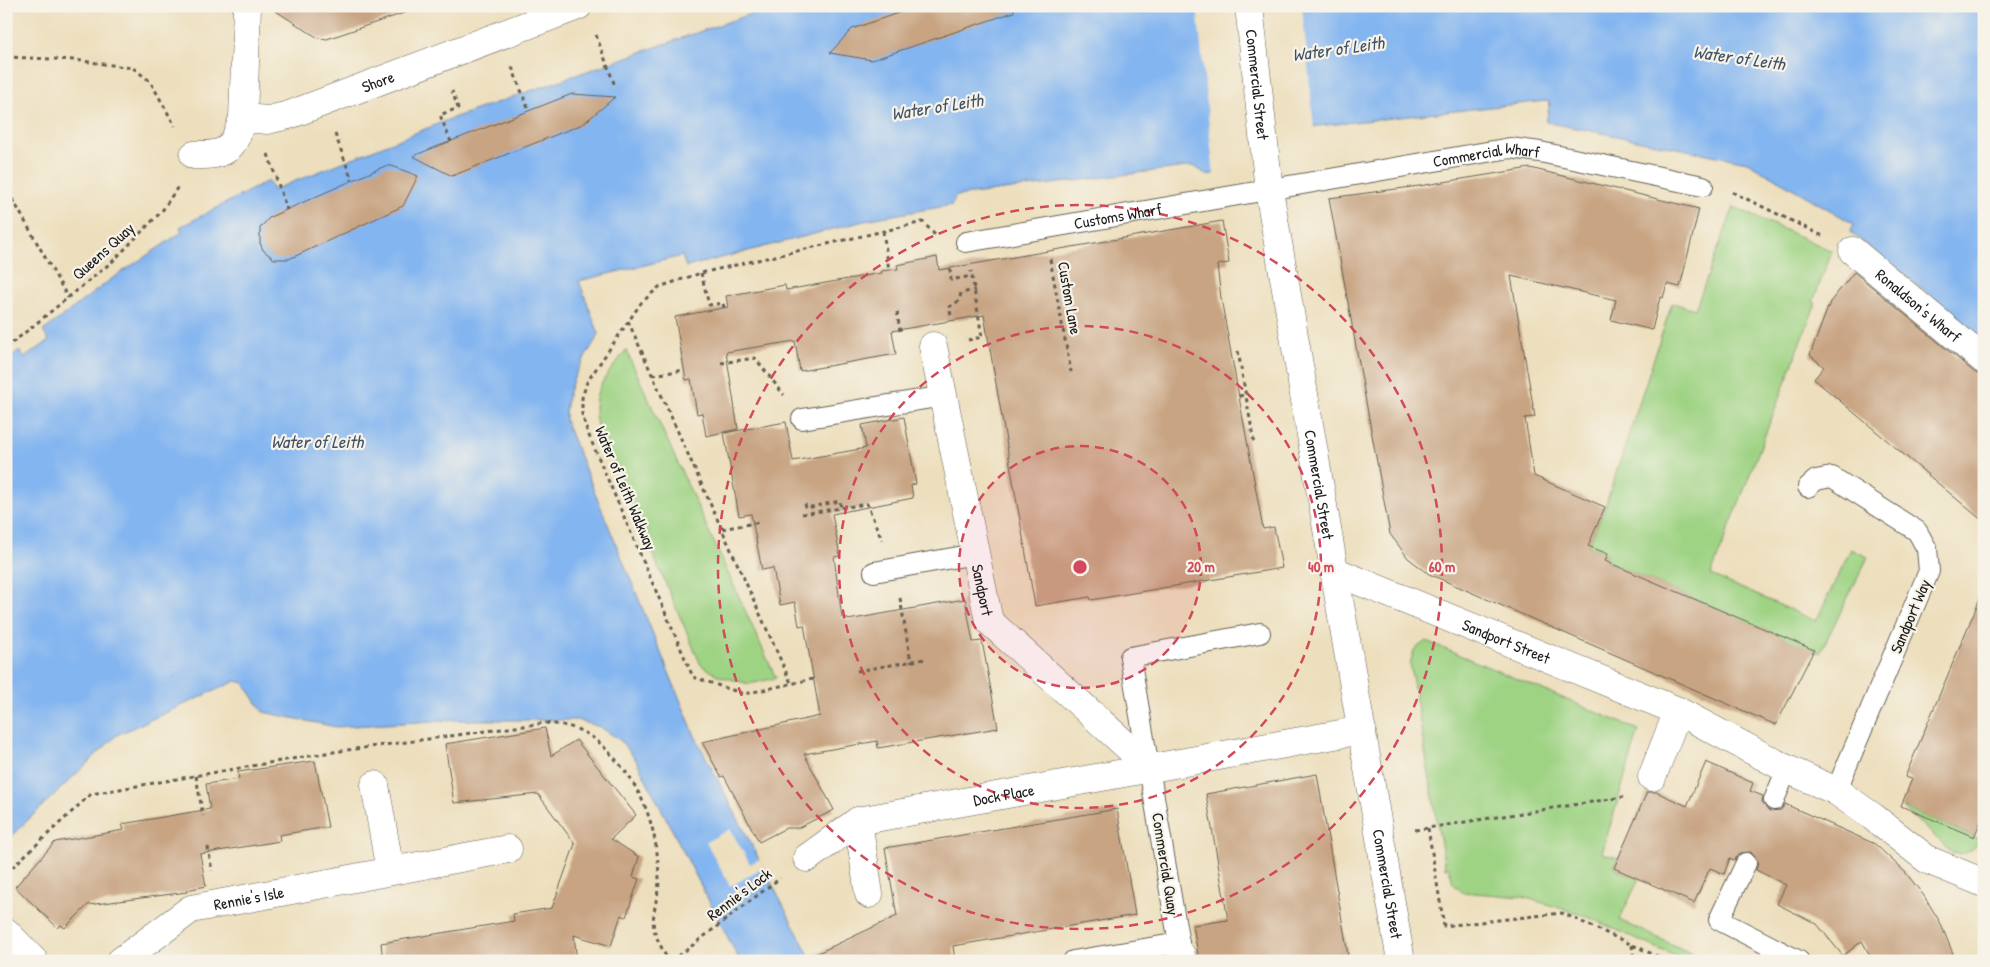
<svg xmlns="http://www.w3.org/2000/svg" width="1990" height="967" font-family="'Patrick Hand',sans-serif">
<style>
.green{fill:#9fd384;stroke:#5e7850}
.water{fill:#83b5f0;stroke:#506886}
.pier{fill:#eddfbd}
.building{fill:#c8a483}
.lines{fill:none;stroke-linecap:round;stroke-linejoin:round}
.lane-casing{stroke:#656054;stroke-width:22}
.street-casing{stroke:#656054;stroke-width:29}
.primary-casing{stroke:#656054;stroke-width:29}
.path{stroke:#656054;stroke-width:3;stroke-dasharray:4 4;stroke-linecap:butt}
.lane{stroke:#fff;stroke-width:20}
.street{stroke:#fff;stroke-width:28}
.primary{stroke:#fff;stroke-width:28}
.ring{fill:none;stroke:#d1495b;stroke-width:2.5;stroke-dasharray:9 6}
.labels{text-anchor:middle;stroke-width:4.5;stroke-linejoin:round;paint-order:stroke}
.street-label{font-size:16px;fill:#1c1c1c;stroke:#f7f3e8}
.water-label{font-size:18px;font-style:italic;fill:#405266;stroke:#f7f3e8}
.centre{fill:#d1495b;stroke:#f7f3e8;stroke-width:2.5}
.ring-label{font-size:15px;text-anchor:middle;font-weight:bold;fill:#d1495b;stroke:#f7f3e8;stroke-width:4.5;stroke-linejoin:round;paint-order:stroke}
</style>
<rect width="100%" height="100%" fill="#f7f3e8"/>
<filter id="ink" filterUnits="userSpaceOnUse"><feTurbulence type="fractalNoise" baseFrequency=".02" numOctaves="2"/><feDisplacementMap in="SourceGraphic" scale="10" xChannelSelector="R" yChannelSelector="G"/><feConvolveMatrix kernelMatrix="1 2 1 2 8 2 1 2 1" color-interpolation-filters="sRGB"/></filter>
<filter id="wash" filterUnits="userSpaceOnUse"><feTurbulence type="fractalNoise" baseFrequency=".0096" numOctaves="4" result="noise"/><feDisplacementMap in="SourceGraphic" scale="20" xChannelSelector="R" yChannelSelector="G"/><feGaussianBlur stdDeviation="1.12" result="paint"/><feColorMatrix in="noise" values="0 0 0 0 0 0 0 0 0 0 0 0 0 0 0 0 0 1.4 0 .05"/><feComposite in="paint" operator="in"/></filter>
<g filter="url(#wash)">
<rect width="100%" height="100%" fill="#eddfbd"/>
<path class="green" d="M1734,207L1832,251L1814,299L1813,302L1816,303L1711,575L1816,621L1851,549L1868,557L1820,653L1605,561L1608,554L1588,546L1605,507L1672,303L1695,309Z
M626,350L776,678L749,684L719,676L701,665L597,426C589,389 606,378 626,350Z
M1426,641L1639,730L1602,853L1618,858L1614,868L1639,879L1619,920L1708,961H1686L1583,915L1523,897L1462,892L1453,883L1449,868H1445L1410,664L1414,650Z
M1901,806L1974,837L1980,840C1973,851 1965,857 1952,852Z"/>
<path class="water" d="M773,6H1984V341L1958,317L1850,232L1854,224L1747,162L1546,122L1550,103L1546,101L1309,127L1221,172L1207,175L1194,166L956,196L952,205L876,218L686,267L682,256L579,281L599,334C582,364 565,384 565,420L695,736L812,961H740L636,760L620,740L611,734L600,727L577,720H452L336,727L263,712L244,683L236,681L117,735L6,841V362L19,350L24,358L49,341L43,331L110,280L182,232L180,227L268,181L273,190L450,119Z"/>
<path class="pier" d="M1197,6H1302L1314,129L1214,176Z
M730,829L750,864L760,859L764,868L730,886L706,842Z"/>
<g id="blocks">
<path class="building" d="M268,6H406L407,12L327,39L318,38Z
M918,6H1013L1014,12L872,60L830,53L852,29Z
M572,94L615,97L583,124L452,176L413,156Z
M385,166H392L418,176L403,206L289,259H274L263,250L260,243V228L270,217Z
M1530,168L1699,209L1680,287L1667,284L1663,298L1660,297L1652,330L1611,320L1616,300L1511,276L1535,417L1525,418L1534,476L1605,507L1588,546L1608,554L1605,561L1814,650L1776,725L1429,574L1408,558L1390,534L1329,198L1419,186Z
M1222,221L1229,263L1217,265L1221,298L1263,529L1274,527L1282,568L1091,600L1090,597L1035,606L984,315L892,331L896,354L800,371L795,341L726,352L738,429L706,436L702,413L697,414L691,379L686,380L675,317L728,307L726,296L785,285L786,290L882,273L881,271L898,269L897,265L937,257L939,270Z
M1854,272L1974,372L1984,378V522L1814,379L1824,367L1810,355L1830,302Z
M904,417L916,484L911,485L913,498L832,514L840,556L834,557L842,618H847L848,620L965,599L973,642L982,641L998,728L878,748L877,741L804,754L834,810L798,828H786L759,842L724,776L721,777L702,742L820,716L804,625L799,626L795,602L780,605L773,568L762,570L751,514L739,516L724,433L786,422L793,461L866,448L862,425Z
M1983,591L1984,814L1974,837L1901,806L1912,779L1905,777Z
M545,728L551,756L576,740L636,815L611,839L639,857L633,877L639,879L626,917L621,915L611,946L574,935L577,961H383L381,943L514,921L513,914L552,908L575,844L538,794L454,803L445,744Z
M315,761L328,827L279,835L280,841L200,854L206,886L187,890V892L88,905L65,928L61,925L58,928L15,887L55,842L124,830L122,824L210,809L206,784L239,779L238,772Z
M1706,762L1753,783L1750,791L1763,796L1762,802L1769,811L1781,810L1785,804L1875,844L1906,873L1924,896L1940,922L1956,961H1873L1862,941L1843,956L1817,924L1777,904L1786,885L1756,870L1758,862L1751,852L1740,853L1734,860L1730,858L1724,874L1710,868L1694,903L1614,868L1647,792H1656L1687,806Z
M1317,774L1349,961H1199L1193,925L1228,920L1206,794Z
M1117,809L1135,915L953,946L955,961H801L897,916L885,848Z"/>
</g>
</g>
<g filter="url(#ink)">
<use href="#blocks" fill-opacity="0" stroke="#656054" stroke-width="1"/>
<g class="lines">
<g class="lane-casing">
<g id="lane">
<path id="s1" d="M966,242L1510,148L1540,152L1703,186"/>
<path d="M802,419L944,396"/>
<path d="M1808,487L1816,480L1832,477L1917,531L1927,549L1929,571L1836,791"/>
<path d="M874,572L975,554"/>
<path d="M1774,800L1787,769"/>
<path d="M1746,863L1719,920L1799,961"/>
<path d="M1181,955L1130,657L1260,633"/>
<path d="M1073,961L1179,943"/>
</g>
</g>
<g class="street-casing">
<g id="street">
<path d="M243,118L247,6"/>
<path id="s2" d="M194,155C228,156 233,149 243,118L268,120L289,115L578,6"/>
<path id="s3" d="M1853,251L1984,360"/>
<path id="s4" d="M933,346L989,621L1150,767"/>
<path id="s5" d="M1334,571L1678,711L1787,769L1836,791L1873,817L1928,860L1984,883"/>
<path d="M1652,777L1678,711"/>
<path d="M375,785L390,871"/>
<path d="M858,821L869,894"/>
<path id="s6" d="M807,858L858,821L1362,730"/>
<path d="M6,932L34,961"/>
<path d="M1181,955L1182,961"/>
<path id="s7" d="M121,961L191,909L508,849"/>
</g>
</g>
<g class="primary-casing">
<g id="primary">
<path id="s8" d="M1249,6L1269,190L1401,961"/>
</g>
</g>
<path class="path" d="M903,6L905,11
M596,35L615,86
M6,57L75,60L133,68L150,81L175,126
M512,67L529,111
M335,134L352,180
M451,142L440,115L458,108L452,91
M268,154L287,210
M6,176L13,200L68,298
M1732,192L1823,236
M883,231L889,270
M1050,259L1071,372
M950,269L951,280L972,276
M701,273L709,305L723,303L724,308
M897,312L900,331
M951,315L949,307L959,301L961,293L975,290
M628,321L791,683
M968,340L982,337L971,271
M6,348L113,261L162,211L179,185
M1238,351L1254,442
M721,363L755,358L784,395
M653,375L684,370
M1239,396L1245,395
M805,504L806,508L840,501L841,508
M802,514L867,504L882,540
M722,529L760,522
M900,598L911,662
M857,671L925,659
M813,679L744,694L693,677L587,431L582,414V398L587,382L641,303L659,287L701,273L923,222L935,235
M196,776L203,816
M1428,828L1444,926L1562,913L1668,961
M1415,830L1623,797
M208,847L212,871
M6,873L91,794L326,753L545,723C578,725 595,735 616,760C646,794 658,834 659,880C659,895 651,914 654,929C656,939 664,951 668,961
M1632,945L1634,961
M672,961L780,878"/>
<use href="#lane" class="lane"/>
<use href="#street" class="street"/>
<use href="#primary" class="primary"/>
</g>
</g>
<circle cx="1080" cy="567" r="121" fill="#d1495b" fill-opacity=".12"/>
<g class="ring">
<circle cx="1080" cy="567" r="121"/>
<circle cx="1080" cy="567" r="241"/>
<circle cx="1080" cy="567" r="362"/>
</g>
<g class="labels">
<g class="street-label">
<text dy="6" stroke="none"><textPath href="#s2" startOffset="211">Shore</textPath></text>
<text dy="6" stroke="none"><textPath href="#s8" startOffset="79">Commercial Street</textPath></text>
<text dy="6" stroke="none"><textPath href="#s1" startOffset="528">Commercial Wharf</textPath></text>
<text dy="6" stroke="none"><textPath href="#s1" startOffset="154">Customs Wharf</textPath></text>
<text transform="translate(103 251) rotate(-42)" y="6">Queens Quay</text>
<text transform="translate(1070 298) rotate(80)" y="6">Custom Lane</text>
<text dy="6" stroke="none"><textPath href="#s3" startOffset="85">Ronaldson's Wharf</textPath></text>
<text dy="6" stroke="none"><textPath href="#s8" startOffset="484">Commercial Street</textPath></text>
<text transform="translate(626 488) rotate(67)" y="6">Water of Leith Walkway</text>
<text dy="6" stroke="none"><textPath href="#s4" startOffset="249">Sandport</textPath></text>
<text transform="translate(1910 616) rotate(-67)" y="6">Sandport Way</text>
<text dy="6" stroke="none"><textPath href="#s5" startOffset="186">Sandport Street</textPath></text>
<text dy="6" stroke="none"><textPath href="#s6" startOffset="211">Dock Place</textPath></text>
<text transform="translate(1166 864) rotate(81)" y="6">Commercial Quay</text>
<text dy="6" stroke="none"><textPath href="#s8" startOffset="889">Commercial Street</textPath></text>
<text transform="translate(739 894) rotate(-37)" y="6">Rennie's Lock</text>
<text dy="6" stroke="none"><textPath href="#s7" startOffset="146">Rennie's Isle</textPath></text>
</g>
<g class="water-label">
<text transform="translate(1338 49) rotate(-8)" y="6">Water of Leith</text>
<text transform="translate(1739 58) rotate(8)" y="6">Water of Leith</text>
<text transform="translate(937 107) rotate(-9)" y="6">Water of Leith</text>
<text x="317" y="448">Water of Leith</text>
</g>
</g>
<circle cx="1080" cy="567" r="8" class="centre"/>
<g class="ring-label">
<text x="1201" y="572">20 m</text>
<text x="1321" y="572">40 m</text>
<text x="1442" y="572">60 m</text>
</g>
<rect width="1990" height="967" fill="none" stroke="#f7f3e8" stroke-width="25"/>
</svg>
